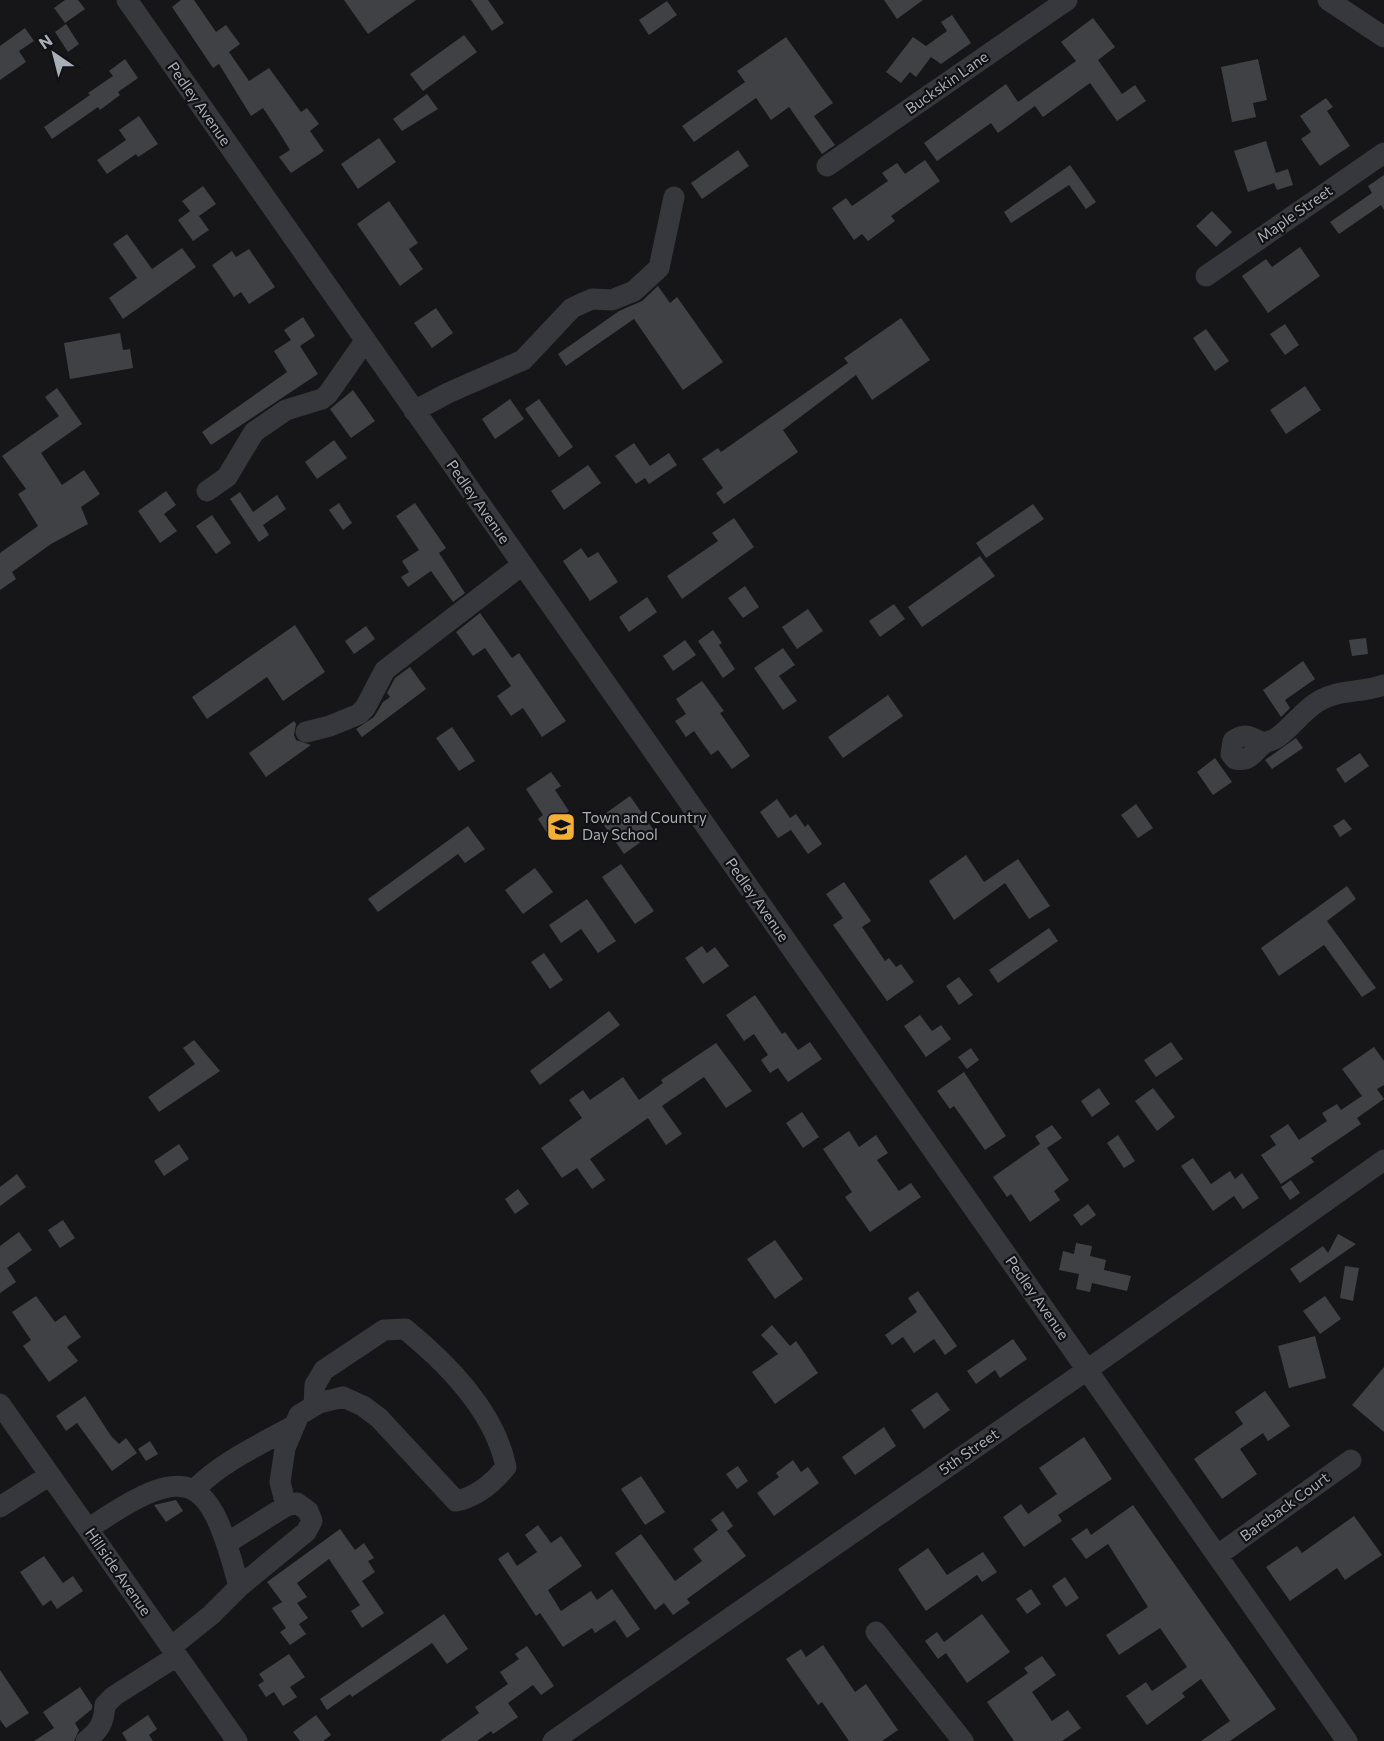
<svg xmlns="http://www.w3.org/2000/svg" width="1384" height="1741" font-family="Commissioner,sans-serif">
<style>
.building{fill:#404145}
.lines{fill:none;stroke-linecap:round;stroke-linejoin:round}
.minor{stroke:#37383d;stroke-width:21}
.labels{text-anchor:middle;stroke-width:4.5;stroke-linejoin:round;paint-order:stroke}
.street-label{font-size:15px;fill:#a8adb8;stroke:#111113}
.poi-label{font-size:15px;fill:#a8adb8;stroke:#111113;text-anchor:start}
</style>
<rect width="100%" height="100%" fill="#161618"/>
<path class="building" d="M65,0H78L85,9L65,23L54,8Z
M181,0H194L216,32L226,25L240,44L229,52L249,81L269,68L301,112L307,108L319,124L310,131L324,151L291,173L279,157L290,150L277,129L263,108L251,116L219,64L213,68L172,7Z
M344,0H416L368,34Z
M471,0H488L504,23L492,31Z
M884,0H923L897,19Z
M667,1L677,15L649,35L639,20Z
M952,15L971,43L941,64L931,57L916,77L910,72L901,83L886,72L913,37L926,46L947,31L941,22Z
M1093,18L1115,47L1098,60L1122,94L1135,85L1146,101L1117,121L1090,83L1043,117L1035,106L998,133L991,123L937,161L924,143L1006,84L1018,102L1076,61L1061,42Z
M66,24L79,44L68,52L55,32Z
M25,28L34,41L19,51L26,62L0,80V46Z
M464,35L477,52L423,91L410,74Z
M786,37L833,103L814,116L835,145L822,154L789,107L771,120L756,98L694,142L682,126L745,82L737,71Z
M125,59L138,78L118,92L120,95L100,110L98,107L52,139L44,127L90,95L88,93L113,76L109,71Z
M1258,59L1267,100L1253,103L1256,117L1232,122L1221,67Z
M427,94L438,109L402,131L393,119Z
M1326,98L1333,107L1327,111L1350,146L1320,166L1301,139L1311,132L1300,116Z
M139,116L158,144L138,157L136,154L107,174L97,160L126,140L119,130Z
M379,138L396,162L358,189L341,164Z
M1266,141L1276,173L1288,169L1293,185L1277,190L1274,183L1248,192L1234,151Z
M738,150L749,166L702,199L691,183Z
M925,160L940,181L891,216L895,221L868,241L862,234L854,240L832,208L846,198L852,206L888,181L882,173L897,163L905,174Z
M1070,165L1096,202L1086,209L1069,185L1011,223L1004,212Z
M1384,175V210L1381,205L1339,234L1330,222L1372,193L1368,186Z
M203,186L216,204L199,216L209,230L193,241L178,220L190,211L182,201Z
M389,201L418,243L409,249L423,269L400,286L357,224Z
M1212,211L1232,232L1216,247L1196,226Z
M127,234L152,269L182,248L196,267L123,319L109,298L137,278L113,244Z
M1300,247L1320,276L1268,313L1242,276L1266,259L1272,267Z
M249,249L275,287L249,304L241,292L234,297L212,265L232,251L236,257Z
M658,286L670,303L677,297L723,362L683,390L634,319L566,366L558,354L619,311L642,301Z
M436,308L453,333L432,348L414,323Z
M303,317L315,336L300,346L318,374L211,445L202,432L287,372L274,351L291,340L284,330Z
M901,318L930,360L872,400L856,375L783,430L798,452L724,504L716,493L723,488L702,459L718,448L721,452L848,363L844,358Z
M1285,324L1299,345L1285,355L1270,334Z
M1206,329L1229,361L1215,371L1193,338Z
M120,333L123,350L130,349L133,368L70,379L64,343Z
M1305,386L1321,410L1286,434L1270,410Z
M57,388L82,424L41,453L62,485L84,470L100,494L81,507L88,524L51,544L12,572L16,579L0,590V553L38,526L18,494L26,489L2,456L59,416L45,397Z
M353,390L375,421L351,438L330,409Z
M510,399L524,419L495,439L482,419Z
M539,399L573,447L559,457L525,409Z
M334,440L347,458L317,479L305,462Z
M634,443L650,466L669,453L677,465L649,484L645,478L636,484L615,456Z
M588,465L601,483L564,510L551,491Z
M166,491L176,505L164,514L177,531L160,543L138,511Z
M240,492L253,512L277,495L286,509L263,525L269,535L259,542L230,499Z
M339,503L352,523L343,530L329,510Z
M415,503L446,548L439,553L465,593L453,602L431,571L408,587L401,577L409,572L402,561L419,550L396,516Z
M1033,504L1044,519L986,558L976,543Z
M212,515L231,543L216,554L196,526Z
M734,518L754,547L682,599L667,576L718,541L712,533Z
M581,548L588,558L598,552L618,582L590,601L563,561Z
M980,556L995,576L922,627L908,607Z
M745,586L759,607L743,618L728,598Z
M647,597L657,612L629,632L619,617Z
M894,604L905,619L880,637L869,621Z
M808,609L823,631L797,649L782,627Z
M480,613L512,658L519,653L566,721L542,737L523,708L511,716L497,696L511,686L485,648L473,656L456,632Z
M295,625L325,672L283,701L267,677L207,719L192,697Z
M366,626L375,639L354,654L345,641Z
M713,630L722,643L719,645L735,669L723,678L698,641Z
M1366,638L1368,654L1352,656L1349,640Z
M685,640L696,655L673,671L663,656Z
M783,648L795,665L779,676L797,701L783,710L754,668Z
M1303,661L1315,679L1285,700L1290,708L1281,717L1263,690Z
M410,667L426,689L362,737L356,729L374,717L383,702L390,697L387,693L395,678Z
M702,681L724,711L720,713L750,756L732,769L718,750L711,755L694,731L686,737L675,721L686,714L676,699Z
M888,695L903,716L843,758L828,737Z
M294,721L296,724L294,735L296,740L311,745L266,777L249,753Z
M452,727L475,761L459,771L436,738Z
M1296,738L1303,748L1272,769L1265,760Z
M1360,753L1369,766L1345,783L1336,769Z
M1215,758L1232,782L1213,795L1197,772Z
M551,772L561,786L555,790L569,811L562,816L566,821L547,833L538,819L543,815L526,789Z
M630,796L655,832L624,854L599,818Z
M777,799L790,818L796,814L805,827L808,824L822,844L808,854L791,830L778,838L760,812Z
M1136,804L1153,828L1138,838L1121,815Z
M1344,819L1352,829L1340,837L1333,826Z
M468,826L485,849L465,863L458,854L378,912L368,899Z
M966,855L984,882L1018,859L1050,906L1029,919L1005,883L954,920L929,881Z
M621,864L654,911L635,924L602,877Z
M535,868L553,892L523,914L505,890Z
M844,882L871,921L862,927L885,961L889,958L896,967L901,964L914,982L887,1001L833,925L843,918L826,894Z
M1347,886L1356,899L1327,921L1376,988L1362,997L1324,945L1279,976L1261,948Z
M587,899L616,941L598,953L581,929L561,943L549,925Z
M1049,928L1058,941L998,983L989,970Z
M702,946L707,953L715,947L729,966L703,984L685,958Z
M544,953L563,980L550,989L531,962Z
M959,977L973,995L959,1005L946,986Z
M755,995L782,1034L785,1032L798,1050L810,1042L822,1059L788,1082L778,1068L770,1073L761,1060L768,1055L754,1034L744,1041L726,1015Z
M609,1011L620,1025L540,1085L530,1071Z
M920,1015L932,1031L941,1025L951,1039L926,1057L904,1026Z
M194,1040L220,1071L159,1112L148,1097L195,1064L183,1048Z
M1171,1042L1183,1059L1156,1077L1144,1060Z
M716,1043L752,1091L726,1108L704,1077L662,1106L682,1134L666,1145L648,1118L590,1159L605,1180L592,1189L577,1168L562,1178L541,1148L582,1118L569,1100L583,1090L590,1100L623,1077L639,1100L663,1083L661,1080Z
M1374,1047L1384,1061V1085L1377,1089L1384,1099L1357,1118L1361,1124L1311,1158L1314,1162L1281,1184L1261,1155L1276,1145L1270,1136L1288,1124L1299,1140L1327,1121L1322,1113L1337,1104L1341,1110L1362,1096L1342,1069Z
M971,1048L979,1060L967,1069L958,1057Z
M964,1072L1006,1136L985,1150L954,1106L950,1109L937,1091Z
M1099,1088L1110,1104L1092,1117L1081,1101Z
M1153,1088L1175,1117L1157,1131L1135,1101Z
M802,1112L819,1137L803,1148L786,1123Z
M1052,1125L1062,1138L1047,1148L1069,1180L1054,1191L1060,1200L1030,1222L1011,1194L1007,1197L993,1177L1040,1144L1035,1136Z
M849,1131L859,1147L876,1135L888,1153L877,1160L899,1191L911,1183L921,1197L870,1232L845,1197L852,1192L823,1149Z
M1118,1135L1135,1161L1124,1168L1107,1143Z
M179,1144L189,1159L164,1176L154,1161Z
M1193,1158L1211,1184L1230,1171L1235,1179L1242,1173L1259,1198L1243,1209L1234,1196L1213,1211L1181,1166Z
M17,1174L26,1187L0,1206V1187Z
M1291,1180L1300,1193L1290,1200L1281,1187Z
M518,1189L529,1204L515,1214L505,1199Z
M1088,1204L1096,1215L1081,1226L1073,1215Z
M63,1220L75,1238L60,1248L48,1230Z
M19,1232L32,1250L7,1268L16,1282L0,1293V1246Z
M1338,1234L1356,1244L1300,1283L1290,1269L1323,1246L1328,1253Z
M775,1240L803,1279L775,1299L747,1259Z
M1076,1243L1092,1246L1090,1256L1106,1260L1104,1270L1131,1276L1127,1291L1092,1283L1090,1292L1076,1289L1079,1274L1059,1270L1063,1251L1074,1254Z
M1345,1266L1359,1268L1353,1301L1340,1298Z
M918,1291L957,1346L945,1355L934,1339L914,1353L903,1337L892,1345L885,1335L917,1312L908,1298Z
M36,1296L55,1322L65,1315L81,1337L67,1347L78,1361L49,1382L23,1346L31,1340L12,1312Z
M1325,1296L1341,1319L1320,1334L1303,1311Z
M772,1325L790,1346L796,1341L818,1373L775,1404L752,1372L778,1354L761,1335Z
M1315,1336L1326,1378L1289,1388L1278,1346Z
M1013,1339L1027,1359L1000,1378L995,1370L976,1384L967,1371Z
M1384,1367V1432L1352,1405Z
M1265,1391L1290,1426L1268,1441L1263,1433L1240,1449L1257,1474L1222,1499L1194,1459L1243,1424L1235,1412Z
M937,1392L950,1410L924,1429L911,1410Z
M85,1396L111,1436L119,1444L126,1438L137,1453L112,1471L77,1423L66,1431L56,1416Z
M884,1427L896,1446L855,1475L842,1457Z
M1084,1437L1112,1479L1058,1515L1062,1521L1024,1547L1003,1517L1021,1504L1028,1514L1057,1494L1039,1468Z
M150,1441L158,1454L146,1461L138,1449Z
M793,1460L801,1472L808,1467L819,1483L774,1516L757,1493L779,1477L776,1473Z
M738,1466L748,1481L737,1489L726,1474Z
M641,1476L665,1512L645,1525L621,1489Z
M176,1500L183,1511L166,1522L154,1505Z
M1133,1505L1276,1709L1230,1741H1201L1230,1721L1201,1679L1182,1693L1185,1697L1147,1725L1126,1696L1146,1682L1152,1691L1187,1667L1160,1628L1119,1655L1106,1635L1148,1607L1108,1544L1086,1559L1071,1539L1087,1528L1091,1535Z
M723,1511L733,1526L727,1531L746,1556L687,1599L690,1603L673,1615L664,1603L655,1610L615,1553L641,1534L675,1581L702,1561L693,1549L718,1530L711,1520Z
M1354,1516L1382,1555L1345,1580L1337,1568L1290,1601L1266,1567L1297,1546L1302,1553Z
M538,1525L551,1543L561,1536L582,1566L548,1590L561,1611L591,1591L597,1600L612,1589L640,1629L627,1638L615,1620L595,1633L592,1628L563,1647L540,1613L536,1616L498,1559L508,1552L517,1566L537,1552L525,1535Z
M340,1529L355,1550L364,1543L374,1558L368,1561L375,1572L362,1581L384,1613L362,1628L351,1611L360,1605L329,1559L297,1583L307,1597L297,1603L308,1618L299,1624L306,1634L290,1645L280,1632L286,1628L272,1608L282,1602L267,1582Z
M928,1548L947,1575L983,1552L997,1572L982,1582L977,1575L926,1611L898,1569Z
M44,1556L63,1583L73,1576L83,1591L57,1609L51,1600L43,1606L20,1572Z
M1065,1577L1079,1598L1066,1607L1052,1586Z
M1031,1589L1041,1604L1027,1614L1016,1599Z
M444,1614L468,1649L447,1664L432,1643L352,1697L350,1694L327,1710L320,1699Z
M982,1614L1010,1652L967,1683L946,1653L938,1659L925,1641L937,1632L944,1642Z
M823,1645L855,1692L866,1684L898,1730L882,1741H849L822,1702L818,1705L786,1659L801,1649L806,1657Z
M527,1646L554,1686L541,1695L533,1685L508,1703L518,1717L493,1734L491,1731L477,1741H440L479,1713L475,1707L508,1684L500,1672L519,1659L515,1654Z
M289,1654L305,1677L290,1687L297,1697L283,1706L274,1692L266,1697L258,1685L264,1681L259,1674Z
M1042,1656L1056,1675L1032,1692L1052,1721L1068,1710L1081,1728L1062,1741H1014L987,1702L1028,1673L1024,1668Z
M0,1670L29,1713L6,1728L0,1720Z
M80,1687L92,1705V1709L75,1723L79,1730L74,1741H34L54,1728L43,1712Z
M148,1715L157,1729L149,1735L153,1741H127L122,1733Z
M316,1715L331,1735L323,1741H300L293,1732Z"/>
<g class="lines">
<path class="minor" d="M127,0L1347,1741
M1328,0L1384,37
M827,166L1067,0
M1206,276L1384,153
M414,411L448,393L523,360L572,308L592,299L612,300L634,291L659,268L674,197
M207,491L227,477L254,432L286,410L322,399L328,394L365,341
M306,732L330,726L359,714L365,708L385,670L522,565
M1263,743C1251,737 1245,732 1233,741L1231,754L1235,759C1249,762 1252,754 1262,745C1266,741 1273,741 1278,737C1291,727 1300,715 1313,705C1335,688 1359,694 1384,685
M0,1404L237,1741
M195,1489C223,1461 261,1444 295,1425
M286,1506L280,1482L285,1448L299,1415L319,1403L343,1397L363,1406L379,1418L456,1501C476,1497 493,1483 506,1467C495,1412 448,1364 405,1329L384,1330L324,1370L315,1385L314,1406
M0,1507L50,1475
M88,1529C189,1460 209,1471 239,1587L211,1615L171,1647
M227,1543L286,1506L297,1503L308,1511L312,1521L306,1532L239,1587
M1218,1555L1351,1460
M876,1632L963,1741
M86,1741C100,1730 104,1722 105,1705L114,1696L177,1656
M553,1741L1087,1370L1384,1160"/>
</g>
<defs>
<g id="school-square" transform="scale(1.5)"><rect x="-9" y="-9" width="18" height="18" rx="4" fill="#f2b134" stroke="#111113"/><path d="M0-5L7-2L0 1L-7-2ZM-4 1L0 2.5L4 1V4Q0 6-4 4Z" fill="#111"/></g>
</defs>
<g fill-rule="evenodd">
<use href="#school-square" x="561" y="827"/>
</g>
<g class="labels">
<g class="street-label">
<text transform="translate(947 83) rotate(-35)" y="5">Buckskin Lane</text>
<text transform="translate(199 104) rotate(55)" y="5">Pedley Avenue</text>
<text transform="translate(1295 214) rotate(-35)" y="5">Maple Street</text>
<text transform="translate(478 502) rotate(55)" y="5">Pedley Avenue</text>
<text transform="translate(757 900) rotate(55)" y="5">Pedley Avenue</text>
<text transform="translate(1037 1298) rotate(55)" y="5">Pedley Avenue</text>
<text transform="translate(969 1452) rotate(-35)" y="5">5th Street</text>
<text transform="translate(1285 1507) rotate(-36)" y="5">Bareback Court</text>
<text transform="translate(118 1572) rotate(55)" y="5">Hillside Avenue</text>
</g>
<g class="poi-label">
<text x="582" y="823">Town and Country<tspan x="582" dy="17">Day School</tspan></text>
</g>
</g>
<g transform="translate(54 54) rotate(325)" stroke="#111113" stroke-width="4.5" paint-order="stroke">
<path d="M0-4.5L10 22L0 15L-10 22Z" fill="#a8adb8"/>
<text y="-9" font-size="16" font-weight="bold" text-anchor="middle" fill="#a8adb8">N</text>
</g>
</svg>
